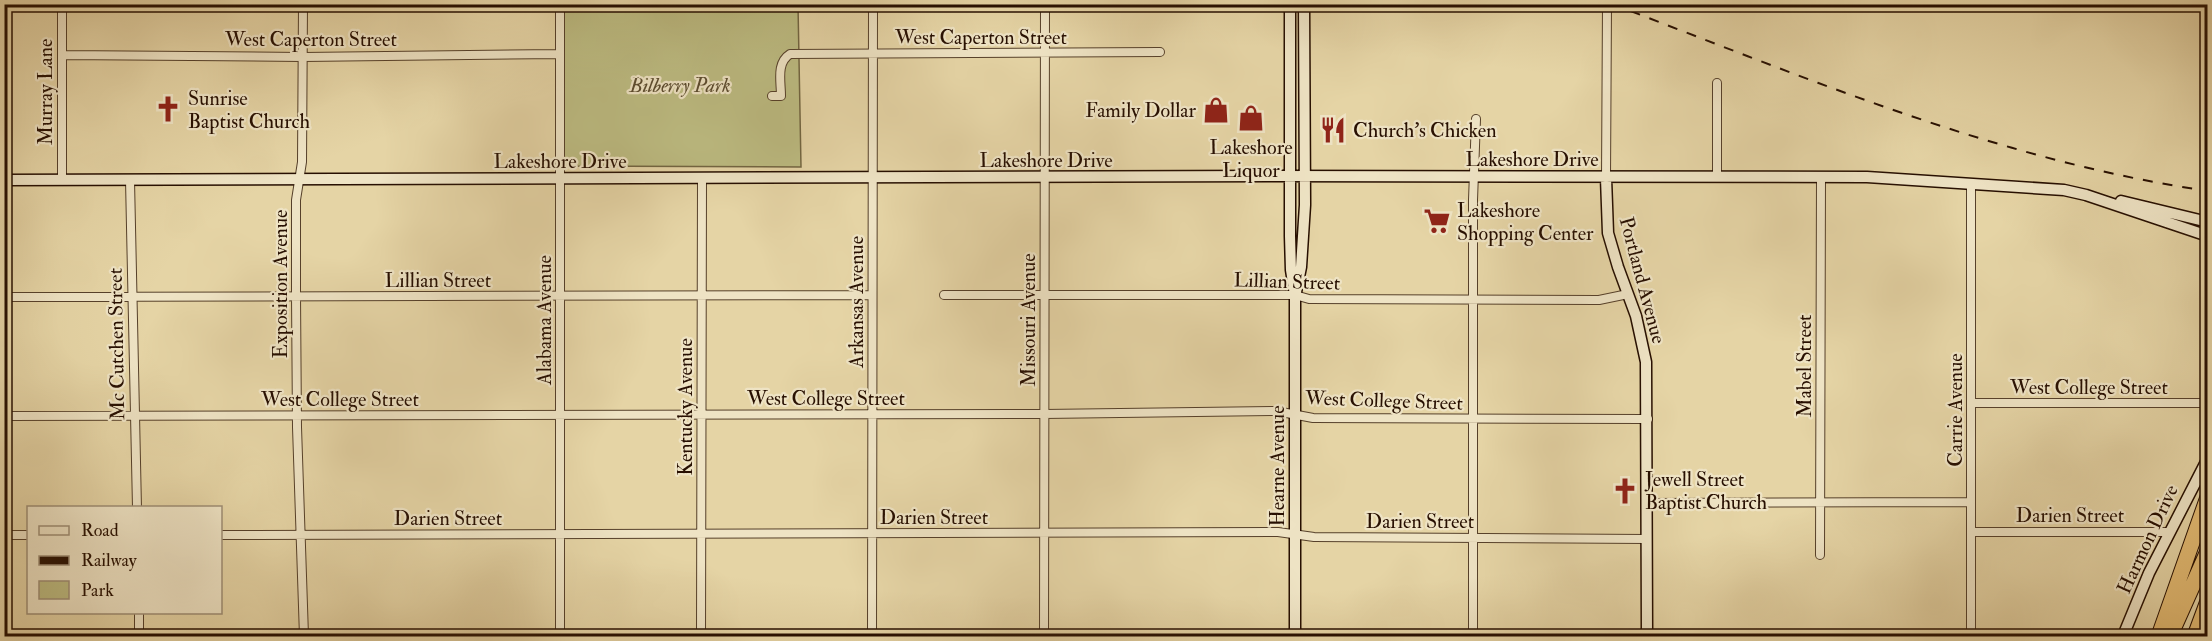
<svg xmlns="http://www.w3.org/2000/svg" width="2212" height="641" font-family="'IM FELL Double Pica',serif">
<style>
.green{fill:#bcbb81;stroke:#726541;stroke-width:1.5}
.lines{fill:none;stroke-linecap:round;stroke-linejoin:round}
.street-casing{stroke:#56402a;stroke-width:10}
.secondary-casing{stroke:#270f01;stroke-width:13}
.highway-casing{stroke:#270f01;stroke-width:17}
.street{stroke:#eee3c4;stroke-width:8}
.secondary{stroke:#eee3c4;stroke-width:10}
.highway{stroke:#e2ba72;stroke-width:15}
.rail{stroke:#270f01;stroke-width:2;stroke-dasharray:10 10;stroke-linecap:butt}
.labels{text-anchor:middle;stroke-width:4.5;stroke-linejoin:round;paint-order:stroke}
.street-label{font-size:20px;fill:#270f01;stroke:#eee3c4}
.park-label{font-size:20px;font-style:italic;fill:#5b4b2e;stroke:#eee3c4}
.poi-label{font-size:20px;fill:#270f01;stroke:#eee3c4;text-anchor:start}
</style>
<rect width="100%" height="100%" fill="#e5d4a5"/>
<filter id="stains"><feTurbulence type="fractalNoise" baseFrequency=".00333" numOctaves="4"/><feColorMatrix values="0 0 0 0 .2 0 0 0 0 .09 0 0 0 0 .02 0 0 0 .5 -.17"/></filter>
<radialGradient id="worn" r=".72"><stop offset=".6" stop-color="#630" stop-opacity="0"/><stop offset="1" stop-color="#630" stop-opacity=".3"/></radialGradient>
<path class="green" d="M560,5H798L801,167L560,166Z"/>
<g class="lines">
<g class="street-casing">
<path id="street" d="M62,4V180
M303,4L302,162L296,200V296L297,427L304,636
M62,55L303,57L560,54
M1717,83V177
M772,96H781C781,81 776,63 790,54L1160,52
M1606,178L1607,4
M130,180L137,508
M944,295H1295L1309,299L1599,300L1628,294
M4,297L872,295
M1971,403H2208
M4,416L1044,414L1276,411L1313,418L1648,419
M1648,503L1971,502
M1971,532H2169
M4,535H28
M220,535L1278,532L1314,537L1647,539
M1820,555L1821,177
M139,636V612
M560,636V4
M701,636L702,178
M872,636L873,4
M1044,636L1045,4
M1473,636V200L1476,119
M1971,636V183"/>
</g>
<g class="secondary-casing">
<path id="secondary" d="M1290,4V236L1291,270L1295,295V636
M1606,178L1608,233L1618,267L1636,316L1646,362L1647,636
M4,180L1271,176L1867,177L2064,190L2086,195L2208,236
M2121,201L2208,222
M1296,292L1301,267L1305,205L1304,4
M2123,636L2149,573L2208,458"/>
</g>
<g class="highway-casing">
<path id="highway" d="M2159,636L2208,497
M2170,636L2208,551
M2195,636L2208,601"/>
</g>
<use href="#street" class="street"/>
<use href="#secondary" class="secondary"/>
<use href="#highway" class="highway"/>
<path class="rail" d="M1612,4C1807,78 2000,161 2208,191"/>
</g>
<defs>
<g id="church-bare" transform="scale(2.07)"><path d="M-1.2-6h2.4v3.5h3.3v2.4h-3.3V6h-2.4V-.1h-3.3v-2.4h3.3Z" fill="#8f2418" stroke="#eee3c4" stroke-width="2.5" paint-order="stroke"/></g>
<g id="shop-bare" transform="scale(2.07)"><path d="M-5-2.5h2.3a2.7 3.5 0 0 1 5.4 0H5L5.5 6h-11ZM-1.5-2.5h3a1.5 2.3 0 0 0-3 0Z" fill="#8f2418" stroke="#eee3c4" stroke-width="2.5" paint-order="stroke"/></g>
<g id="restaurant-bare" transform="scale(2.07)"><path d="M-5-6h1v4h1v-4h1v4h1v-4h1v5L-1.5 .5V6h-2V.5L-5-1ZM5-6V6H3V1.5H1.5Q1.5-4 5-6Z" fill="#8f2418" stroke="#eee3c4" stroke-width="2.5" paint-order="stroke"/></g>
<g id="supermarket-bare" transform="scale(2.07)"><path d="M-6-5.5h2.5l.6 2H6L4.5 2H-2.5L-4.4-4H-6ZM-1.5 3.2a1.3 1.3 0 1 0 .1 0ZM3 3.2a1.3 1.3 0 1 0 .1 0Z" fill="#8f2418" stroke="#eee3c4" stroke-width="2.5" paint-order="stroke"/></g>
</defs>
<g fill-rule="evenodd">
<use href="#church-bare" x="168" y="109"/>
<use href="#shop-bare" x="1216" y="110"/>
<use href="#shop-bare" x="1251" y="118"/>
<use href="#restaurant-bare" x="1333" y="130"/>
<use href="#supermarket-bare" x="1437" y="221"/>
<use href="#church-bare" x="1625" y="491"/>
</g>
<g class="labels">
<g class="street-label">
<text x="981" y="44">West Caperton Street</text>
<text x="311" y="46">West Caperton Street</text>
<text transform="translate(45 92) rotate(-90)" y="7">Murray Lane</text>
<text x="1532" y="166">Lakeshore Drive</text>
<text x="1046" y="167">Lakeshore Drive</text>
<text x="560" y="168">Lakeshore Drive</text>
<text x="438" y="287">Lillian Street</text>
<text transform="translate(1643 280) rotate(75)" y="7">Portland Avenue</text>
<text transform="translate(1287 281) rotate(2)" y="7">Lillian Street</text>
<text transform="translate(280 284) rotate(-90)" y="7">Exposition Avenue</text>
<text transform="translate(856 302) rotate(-90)" y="7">Arkansas Avenue</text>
<text transform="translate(544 320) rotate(-90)" y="7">Alabama Avenue</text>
<text transform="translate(1028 320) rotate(-90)" y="7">Missouri Avenue</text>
<text transform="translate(116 344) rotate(-91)" y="7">Mc Cutchen Street</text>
<text transform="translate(1804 366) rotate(-90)" y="7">Mabel Street</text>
<text x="2089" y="394">West College Street</text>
<text x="826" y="405">West College Street</text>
<text x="340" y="406">West College Street</text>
<text transform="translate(1384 400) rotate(2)" y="7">West College Street</text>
<text transform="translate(685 407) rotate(-90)" y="7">Kentucky Avenue</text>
<text transform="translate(1955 410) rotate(-90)" y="7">Carrie Avenue</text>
<text transform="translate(1277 466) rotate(-90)" y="7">Hearne Avenue</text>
<text x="2070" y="522">Darien Street</text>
<text x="934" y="524">Darien Street</text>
<text x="448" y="525">Darien Street</text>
<text x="1420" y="528">Darien Street</text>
<text transform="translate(2147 539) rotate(-65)" y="7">Harmon Drive</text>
</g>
<g class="park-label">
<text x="680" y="92">Bilberry Park</text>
</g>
<g class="poi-label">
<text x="188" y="105">Sunrise<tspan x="188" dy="23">Baptist Church</tspan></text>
<text x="1196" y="117" text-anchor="end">Family Dollar</text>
<text x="1353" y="137">Church's Chicken</text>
<text x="1251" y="154" text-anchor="middle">Lakeshore<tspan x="1251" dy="23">Liquor</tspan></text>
<text x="1457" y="217">Lakeshore<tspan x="1457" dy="23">Shopping Center</tspan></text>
<text x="1645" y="486">Jewell Street<tspan x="1645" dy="23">Baptist Church</tspan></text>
</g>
</g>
<rect width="2212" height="641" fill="none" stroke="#e5d4a5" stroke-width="24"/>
<rect x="6" y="6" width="2200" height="629" fill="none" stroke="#270f01" stroke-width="3"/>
<rect x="12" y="12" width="2188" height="617" fill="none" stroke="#270f01" stroke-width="1.5"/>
<rect x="27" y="506" width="195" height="108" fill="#eee3c4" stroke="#9e8e76" stroke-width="1.5"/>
<rect x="39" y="526" width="30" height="9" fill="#eee3c4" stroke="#9e8e76" stroke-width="1.5"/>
<text x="81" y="536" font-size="18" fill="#270f01">Road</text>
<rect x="39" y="556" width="30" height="9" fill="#270f01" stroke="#9e8e76" stroke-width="1.5"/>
<text x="81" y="566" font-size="18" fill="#270f01">Railway</text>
<rect x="39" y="581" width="30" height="18" fill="#bcbb81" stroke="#9e8e76" stroke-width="1.5"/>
<text x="81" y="596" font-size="18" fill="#270f01">Park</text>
<rect width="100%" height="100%" filter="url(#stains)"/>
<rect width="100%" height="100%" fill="url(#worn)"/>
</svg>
